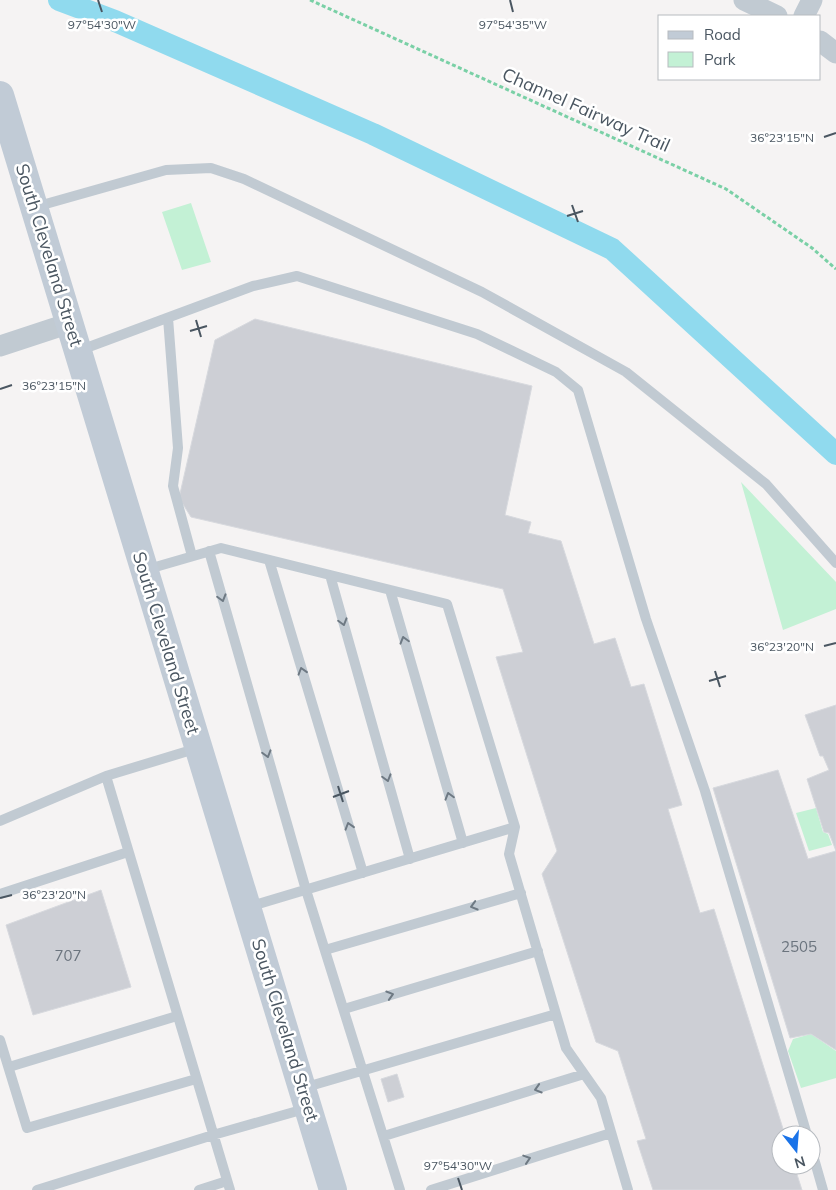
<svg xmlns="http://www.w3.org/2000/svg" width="836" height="1190" font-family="Mulish,sans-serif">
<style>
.green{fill:#c3f1d5}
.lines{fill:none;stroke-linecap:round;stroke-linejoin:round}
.canal{stroke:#90daee;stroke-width:22}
.building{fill:#cdcfd5;stroke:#d7d9de}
.path{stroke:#7ad0a6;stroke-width:3;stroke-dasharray:4 2.5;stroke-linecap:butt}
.lane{stroke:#c1cad2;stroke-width:10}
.street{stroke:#c1cad2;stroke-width:21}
.secondary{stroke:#c1cbd6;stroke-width:28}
.oneway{stroke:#6e7983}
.ticks{fill:none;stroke:#4a5661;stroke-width:2}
.labels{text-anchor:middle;stroke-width:5;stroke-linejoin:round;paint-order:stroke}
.number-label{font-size:15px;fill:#6b747e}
.street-label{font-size:18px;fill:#4a5661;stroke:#fff}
.ticks-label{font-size:12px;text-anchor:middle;fill:#4a5661;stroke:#fff;stroke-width:5;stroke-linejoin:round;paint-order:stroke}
</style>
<rect width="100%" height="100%" fill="#f5f3f3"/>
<path class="green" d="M191,203L211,262L182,270L162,212Z
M741,482L836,582V609L783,630Z
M816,808L823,832L828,834L832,845L809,851L796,813Z
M811,1034L836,1051V1078L801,1088L788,1051L793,1039Z"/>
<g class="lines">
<path class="canal" d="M59,0L115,21L373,134L612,249L836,454"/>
</g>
<path class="building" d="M255,319L532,386L505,515L531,522L528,533L561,541L594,644L615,638L631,687L644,684L682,805L668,809L700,913L714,909L785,1135H781V1165H794L802,1190H653L637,1141L646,1139L618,1051L596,1042L542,874L557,851L496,657L523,652L503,589L191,517L179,498L215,340Z
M836,705V1050L811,1034L790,1038L713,788L778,770L808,859L836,851L829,833L824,832L807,779L829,770L823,756H820L805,715Z
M101,890L131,987L33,1015L6,925Z
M397,1074L404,1097L388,1102L381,1079Z"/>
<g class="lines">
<path class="path" d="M310,0L726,189L812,248L836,269"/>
<path class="lane" d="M35,207L166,170L211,168L244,179L482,292L626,372L766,484L836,563
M168,318L178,448L173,486L192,556
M78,351L253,286L297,276L477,334L556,372L578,390L646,619L705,791L807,1135
M209,551L306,890L400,1190
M269,560L363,873
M145,570L221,548L447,604L515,827L509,854L566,1048L601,1098L628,1190
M330,575L410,859
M390,590L463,843
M106,776L198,748
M0,821L106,776L230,1190
M0,894L128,852
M248,907L515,827
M325,950L521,893
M344,1009L538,951
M0,1040L27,1128L196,1079
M9,1067L177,1016
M303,1088L556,1014
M384,1136L584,1074
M811,1148L823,1190
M37,1190L213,1135L308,1108
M199,1190L227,1181
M431,1190L611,1133"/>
<path class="street" d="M744,0L777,16
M804,16L812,0
M820,41L836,53
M0,346L70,323"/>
<path class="secondary" d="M0,95L333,1190"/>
</g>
<defs><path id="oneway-chevron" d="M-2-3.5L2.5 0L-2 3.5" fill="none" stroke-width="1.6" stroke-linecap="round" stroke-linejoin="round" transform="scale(1.25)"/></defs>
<g class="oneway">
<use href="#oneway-chevron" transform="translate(222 598) rotate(74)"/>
<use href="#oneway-chevron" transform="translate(343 622) rotate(74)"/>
<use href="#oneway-chevron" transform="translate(404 640) rotate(-106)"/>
<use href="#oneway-chevron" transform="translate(302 671) rotate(-107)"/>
<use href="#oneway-chevron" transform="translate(267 754) rotate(74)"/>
<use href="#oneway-chevron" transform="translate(387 778) rotate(74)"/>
<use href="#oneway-chevron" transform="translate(449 796) rotate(-106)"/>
<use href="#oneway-chevron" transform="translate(349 826) rotate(-107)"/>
<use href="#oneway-chevron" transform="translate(474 906) rotate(164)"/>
<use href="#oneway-chevron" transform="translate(390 995) rotate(-17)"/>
<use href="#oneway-chevron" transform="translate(538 1089) rotate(163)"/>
<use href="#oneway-chevron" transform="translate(527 1159) rotate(-18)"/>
</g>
<path class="ticks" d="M98,0L102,12M510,0L513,12M824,137L836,133M572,205L578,222M567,216L583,211M196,320L201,337M190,331L207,326M0,389L12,385M824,646L836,643M715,671L720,687M709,681L726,676M338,786L343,802M333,797L349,791M0,898L12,895M458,1178L462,1190"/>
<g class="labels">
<g class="number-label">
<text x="799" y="952">2505</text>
<text x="68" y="961">707</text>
</g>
<g class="street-label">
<text transform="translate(586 110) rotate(24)" y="6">Channel Fairway Trail</text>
<text transform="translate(49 255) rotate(73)" y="6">South Cleveland Street</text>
<text transform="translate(166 643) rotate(73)" y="6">South Cleveland Street</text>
<text transform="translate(285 1030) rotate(73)" y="6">South Cleveland Street</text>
</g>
</g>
<g class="ticks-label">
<text x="102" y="29">97°54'30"W</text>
<text x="513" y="29">97°54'35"W</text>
<text x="782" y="142">36°23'15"N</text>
<text x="54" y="390">36°23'15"N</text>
<text x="782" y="651">36°23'20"N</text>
<text x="54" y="899">36°23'20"N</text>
<text x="458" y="1170">97°54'30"W</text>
</g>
<rect x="658" y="15" width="162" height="65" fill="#ffffff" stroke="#b7bbc0"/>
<rect x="668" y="31" width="25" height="8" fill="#c1cbd6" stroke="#b7bbc0"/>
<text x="704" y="40" font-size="15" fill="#4a5661">Road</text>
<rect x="668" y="52" width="25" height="15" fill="#c3f1d5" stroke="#b7bbc0"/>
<text x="704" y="65" font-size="15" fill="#4a5661">Park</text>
<g transform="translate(796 1150) rotate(163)"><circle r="24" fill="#ffffff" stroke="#b7bbc0"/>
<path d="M0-4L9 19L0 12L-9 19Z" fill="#1a73e8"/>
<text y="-8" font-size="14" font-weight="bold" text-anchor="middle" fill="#4a5661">N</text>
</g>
</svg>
